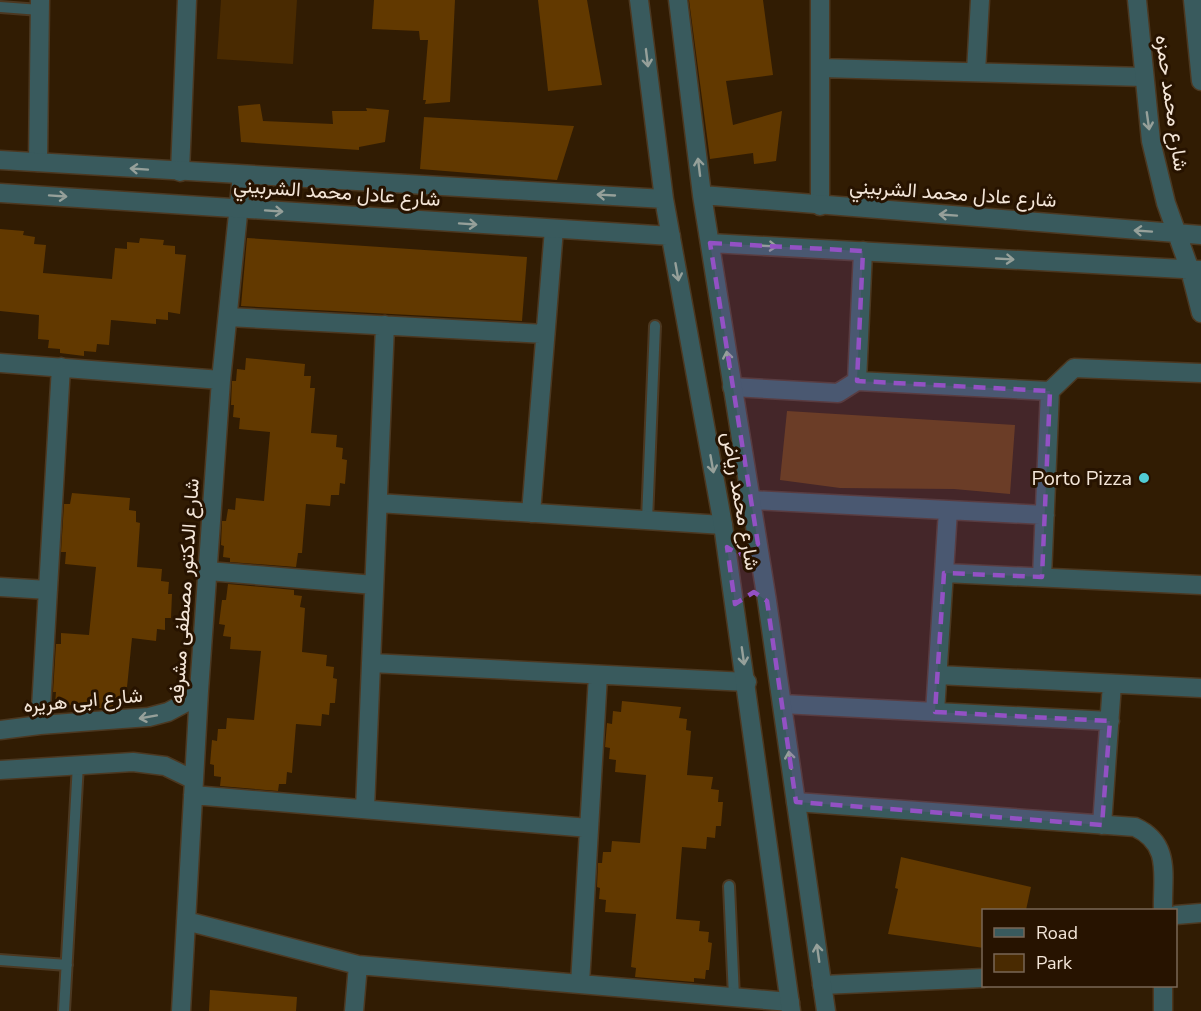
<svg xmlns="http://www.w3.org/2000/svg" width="1201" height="1011" font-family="'Nunito Sans',Vazirmatn,sans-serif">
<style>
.green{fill:#492a01}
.building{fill:#623900}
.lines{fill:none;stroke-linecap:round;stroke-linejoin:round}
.service-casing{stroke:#4c3821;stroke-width:14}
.minor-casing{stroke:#4c3821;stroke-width:21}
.tertiary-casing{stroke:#4c3821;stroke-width:21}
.service{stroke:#395a5d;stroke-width:10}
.minor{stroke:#395a5d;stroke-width:18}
.tertiary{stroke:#395a5d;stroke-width:18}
.oneway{stroke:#96a09a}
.marked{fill:#9351c4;fill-opacity:0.2;stroke:#9351c4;stroke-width:4.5;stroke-dasharray:12 8;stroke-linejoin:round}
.poi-dot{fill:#51ccd5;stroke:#271300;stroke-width:2}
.labels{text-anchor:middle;stroke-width:6;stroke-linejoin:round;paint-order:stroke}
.street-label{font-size:20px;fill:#f4e6d8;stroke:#271300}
.poi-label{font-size:20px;fill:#f4e6d8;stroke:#271300;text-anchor:end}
</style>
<rect width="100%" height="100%" fill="#311c03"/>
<path class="green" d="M221,0H297L293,64L217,59Z"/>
<path class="building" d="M374,0H455L450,102L425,104L426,100H423L428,40H420L419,31L372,29Z
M538,0H587L602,85L548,91Z
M689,0H763L773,75L726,81L733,125L782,111L776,161L754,164L753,153L710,159Z
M260,104L263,121L333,124L332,111H367L366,108L389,110L385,142L359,147V150L241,142L238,106Z
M424,117L440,118L574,126L557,180L420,169Z
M0,229L24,231L23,235L35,237L34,244L46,245L43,273L112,279L115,248L127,249V242L139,243L140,238L164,240L163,245L175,246V254L186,255L180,314L168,312V320L156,319V324L111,320L109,345L97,344L96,352L84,351V356L60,353V349L48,348L49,340L38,339L39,315L0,311Z
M247,238L527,257L522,321L241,306Z
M246,358L305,364L304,376H311L310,388H315L311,433L337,435L336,447L343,448L342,459L347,460L345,484L340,483L339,495H331L330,506L306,504L302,553H298L296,567L230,562V558L223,557L224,546L221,545L222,521H226L228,509L235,510L236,498L264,501L270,432L239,429L240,418L233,417L234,405H231L232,381H236L237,369L245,370Z
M787,411L1015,425L1010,494L954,489L840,488L780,480Z
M72,493L130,498L129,510L136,511V522L140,523L137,567L162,569L161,581L169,582L168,594H172L171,618H165V630L157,629L156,641L132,638L127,687H123L121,699L113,698V708H92V707L55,704L56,692H53L56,644H61V633L89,635L96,567L65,564L66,552H61L64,504H70Z
M228,584L294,590V595L302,596L300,607L305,608L302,652L327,655L326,666L334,667L333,678L337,679L335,703H330L329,715L322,714L321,726L296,724L292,773L287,772L286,784H279L278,791L220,786L221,777L214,776V765L210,764L212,740L217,741L218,729H226L227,718L254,720L261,651L230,649L231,637L223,636L225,625L219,624L222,600H226Z
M622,701L681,707L679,718L687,719L686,730L691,731L687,775L713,777L711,789L719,790L718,802H723L721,826H716L715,838L707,837L706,849L682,847L676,919L700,921L699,931L709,932L708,942L712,943L709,970H706L705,979L694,978V982L635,977L636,968L631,967L636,914L605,912L606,900L599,899L600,888L597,887L598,863H602L603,852H611L612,841L640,843L646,775L615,772L616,760L609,759L610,748L605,747L607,723L612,724L613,711L621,712Z
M901,857L1031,887L1026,910H984V948L888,934L898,889L895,888Z
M210,990L297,997L296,1011H209Z"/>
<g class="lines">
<g class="service-casing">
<path id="service" d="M0,7L40,10
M647,520L655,326
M729,886L734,997
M0,960L67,965
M64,1011L78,764"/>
</g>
<g class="minor-casing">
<path id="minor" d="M821,68L1144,77
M976,72L980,0
M38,162L40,0
M180,172L187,0
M820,206V0
M228,317L545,334
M0,363L221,380
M857,381L863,251
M732,387L838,393L857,381L1050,391
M750,500L1045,515
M378,503L723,525
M531,513L554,229
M208,571L374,585
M944,573L1201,585
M1042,577L1050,391L1074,368L1201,373
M0,587L48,590
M371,663L747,682
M938,675L1201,688
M782,704L1110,721
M935,712L948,510
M40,725L61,367
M0,730L40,725L149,717L168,712L185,703L199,691
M0,770L133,762L165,766L194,780
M193,795L589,828
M796,802L1135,827C1172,844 1162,876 1163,910
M365,809L385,325
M1102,825L1112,684
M1176,915L1201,913
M186,921L358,965L790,1002
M580,984L598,675
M822,985L984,978
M1163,986V1011
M181,1011L199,691L221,380L242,175
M354,1011L358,965"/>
</g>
<g class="tertiary-casing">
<path id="tertiary" d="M639,0L664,199L723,525L791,1011
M678,0L702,195L767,601L826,1011
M1137,0L1151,141L1166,203L1190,270L1201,313
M1193,0L1201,81
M0,160L664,199
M0,193L671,236
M702,195L1201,235
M710,243L1201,270"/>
</g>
<use href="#service" class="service"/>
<use href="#minor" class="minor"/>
<use href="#tertiary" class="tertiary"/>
</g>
<defs><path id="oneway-shaft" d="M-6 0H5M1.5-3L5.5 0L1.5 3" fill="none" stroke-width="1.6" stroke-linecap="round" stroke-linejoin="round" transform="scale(1.5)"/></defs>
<g class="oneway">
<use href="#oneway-shaft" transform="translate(647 58) rotate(83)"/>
<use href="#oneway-shaft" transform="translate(1148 121) rotate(82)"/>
<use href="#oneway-shaft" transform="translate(699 167) rotate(-97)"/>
<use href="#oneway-shaft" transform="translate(139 169) rotate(-176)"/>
<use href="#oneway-shaft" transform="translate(606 195) rotate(-177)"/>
<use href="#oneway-shaft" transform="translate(58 196) rotate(4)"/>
<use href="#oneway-shaft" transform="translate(274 211) rotate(4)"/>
<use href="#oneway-shaft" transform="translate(948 215) rotate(-176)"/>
<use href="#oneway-shaft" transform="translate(468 224) rotate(4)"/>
<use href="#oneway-shaft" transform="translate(1143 231) rotate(-176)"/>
<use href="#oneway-shaft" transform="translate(768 246) rotate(3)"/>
<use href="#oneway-shaft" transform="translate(1005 259) rotate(3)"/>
<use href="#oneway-shaft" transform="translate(677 272) rotate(80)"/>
<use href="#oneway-shaft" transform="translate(728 360) rotate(-99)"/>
<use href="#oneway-shaft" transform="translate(712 464) rotate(80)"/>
<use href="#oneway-shaft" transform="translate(743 656) rotate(82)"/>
<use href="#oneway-shaft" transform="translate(148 717) rotate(170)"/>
<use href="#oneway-shaft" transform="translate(790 760) rotate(-98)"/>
<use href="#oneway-shaft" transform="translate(818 953) rotate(-98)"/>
</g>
<path class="marked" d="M710,243L863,251L857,381L1050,391L1042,577L944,573L935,712L1110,721L1102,825L796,802L767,601L754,592L735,604L727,547L739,555L758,544Z"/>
<circle class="poi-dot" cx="1144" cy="478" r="6"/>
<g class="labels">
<g class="street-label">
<text transform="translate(1172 103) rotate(82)" y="7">شارع محمد حمزه</text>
<text transform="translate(337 192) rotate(4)" y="7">شارع عادل محمد الشربيني</text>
<text transform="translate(953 193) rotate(4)" y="7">شارع عادل محمد الشربيني</text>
<text transform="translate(741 501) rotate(80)" y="7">شارع محمد رياض</text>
<text transform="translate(184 591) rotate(-86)" y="7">شارع الدكتور مصطفى مشرفه</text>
<text transform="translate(83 700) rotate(-5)" y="7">شارع ابى هريره</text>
</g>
<g class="poi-label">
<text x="1132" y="485">Porto Pizza</text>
</g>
</g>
<rect x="982" y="909" width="195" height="78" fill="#271300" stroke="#796756" stroke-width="1.5"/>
<rect x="994" y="928" width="30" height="9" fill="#395a5d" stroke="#796756" stroke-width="1.5"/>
<text x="1036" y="939" font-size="18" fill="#f4e6d8">Road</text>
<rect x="994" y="954" width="30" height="18" fill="#492a01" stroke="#796756" stroke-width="1.5"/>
<text x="1036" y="969" font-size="18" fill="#f4e6d8">Park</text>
</svg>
